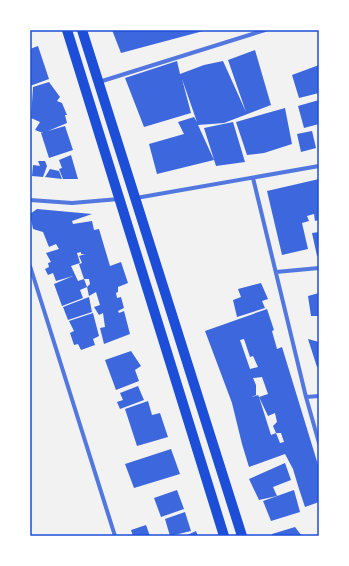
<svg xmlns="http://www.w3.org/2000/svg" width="349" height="566" font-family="Signika,sans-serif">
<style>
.building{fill:#3d67dc;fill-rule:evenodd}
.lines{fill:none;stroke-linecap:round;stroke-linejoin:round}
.minor{stroke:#5277de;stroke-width:4}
.primary{stroke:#1d4ed8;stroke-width:10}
.neatline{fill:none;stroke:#1d4ed8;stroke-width:1.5}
</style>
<rect width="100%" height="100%" fill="#f2f2f2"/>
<path class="building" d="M112,30H207L121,53Z
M38,46L49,79L30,86V49Z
M255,50L271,105L224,123L198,125L214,160L157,174L149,144L184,134L178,122L194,117L197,122L182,79L191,113L144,127L125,78L177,61L180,74L204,65L223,61L246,112L228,60Z
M319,65V93L299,98L292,75Z
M49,82L60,97L57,101L62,103L67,115H65L67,123L48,131L65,126L73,150L49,158L41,133H43L35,130L40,122L31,118L33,87Z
M319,100V124L304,128L298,106Z
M285,108L292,144L264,153L247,155L236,122Z
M233,122L245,162L216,166L204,128Z
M312,131L316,148L301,152L297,134Z
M71,155L78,179H63L59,169L62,168L59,160Z
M38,161H45L47,166L43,177L32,176L33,165L40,166Z
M50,169L59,171L62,179L45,177Z
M319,179V220L315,221L314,214L307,216L309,221L302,223L308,249L282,255L267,191Z
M37,209L92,214L72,221L73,224L92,221L94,230L99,229L110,266L121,262L128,283L118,287V292L116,293L117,298L121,297L124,308L118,311L119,313L124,311L130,334L104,344L100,328L105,327L103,313L99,315L94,307L100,305L96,292L89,296L87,287L90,284L89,279H84L87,287L80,290L83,298L62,306L54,284L73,276L56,281L53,273L48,275L45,269L49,267L48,263L51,262L46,253L59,249L56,244L49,247L43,232L33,229L30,214ZM81,252V254H85L79,256L82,263L79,264L84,279L78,281L71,266L80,263L77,253Z
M319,232V255L317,256L312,233Z
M261,283L268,299L262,301L265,308L237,317L233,300L241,297L238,289Z
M319,293V316H311L308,296Z
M89,297L92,312L68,320L63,307Z
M267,309L274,330L272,331L277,349L282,347L319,468V502L305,507L299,489L312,485L299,489L293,469L285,454L249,467L242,444L232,403L205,331ZM244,339L250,357L253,356L258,367L250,369L240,340ZM262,377L268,394L259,397L258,395L252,397L256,395V385L253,378ZM259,397L268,416L275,413L277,422L273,426L276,433H281L284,442L280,443L276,433L271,435Z
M93,313L99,336L93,339L95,345L81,350L78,344L74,345L70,333L74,331L69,321Z
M308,339L319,342V367H317Z
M131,351L141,366L135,370L139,381L116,390L105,360Z
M138,386L144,400L120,409L117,402L123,400L120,393Z
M148,401L152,415L160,413L168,437L137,446L125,409Z
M171,449L180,474L134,488L125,464Z
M285,463L291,480L273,487L277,496L259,500L249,479Z
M177,490L184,509L161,517L154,498Z
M294,490L300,512L271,521L263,501Z
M185,512L191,531L170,536L165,519Z
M146,525L150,536H133L131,530Z
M295,527L302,536H272V534Z
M196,531L198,536H185Z"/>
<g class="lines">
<path class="minor" d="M99,82L265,30
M253,178L306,397L319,443
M136,198L319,166
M30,200L72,203L119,199
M30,266L115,536
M276,272L319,268
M306,397L319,396"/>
<path class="primary" d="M67,30L224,536
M82,30L242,536"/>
</g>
<rect width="349" height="566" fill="none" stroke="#ffffff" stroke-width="62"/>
<rect x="31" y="31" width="287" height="504" class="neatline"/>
</svg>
